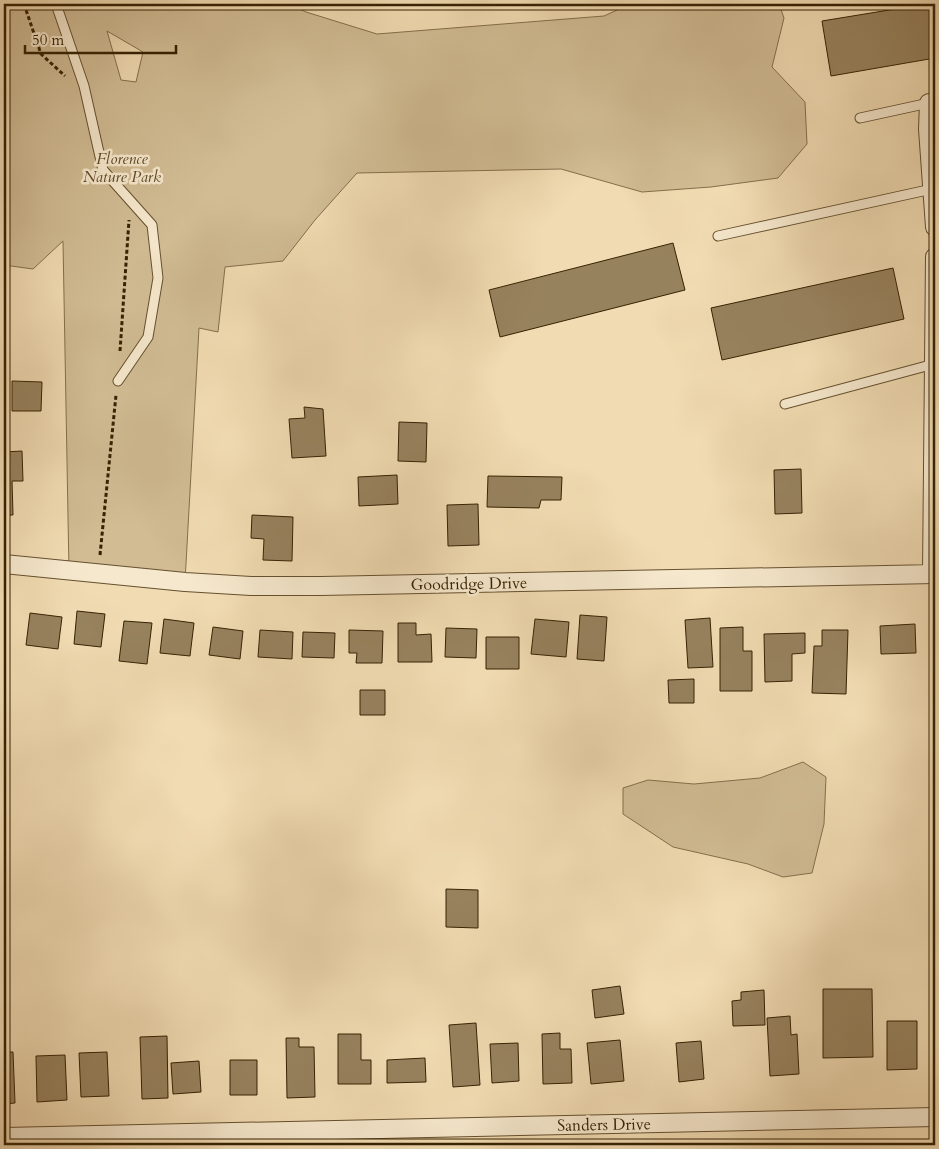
<svg xmlns="http://www.w3.org/2000/svg" width="939" height="1149" font-family="Cardo,serif">
<style>
.green{fill:#d1bc94;stroke:#846f4c;fill-rule:evenodd}
.building{fill:#97825e;stroke:#362203}
.lines{fill:none;stroke-linecap:round;stroke-linejoin:round}
.service-casing{stroke:#65502f;stroke-width:11}
.minor-casing{stroke:#65502f;stroke-width:20}
.path{stroke:#362203;stroke-width:3;stroke-dasharray:4 2.5;stroke-linecap:butt}
.service{stroke:#f6e8cd;stroke-width:9}
.minor{stroke:#f6e8cd;stroke-width:18}
.labels{text-anchor:middle;stroke-width:5;stroke-linejoin:round;paint-order:stroke}
.park-label{font-size:16px;font-style:italic;fill:#5d4827;stroke:#f6e8cd}
.street-label{font-size:16px;fill:#362203;stroke:#f6e8cd}
</style>
<rect width="100%" height="100%" fill="#f1dbb2"/>
<filter id="stains"><feTurbulence type="fractalNoise" baseFrequency=".004" numOctaves="4"/><feColorMatrix values="0 0 0 0 .2 0 0 0 0 .09 0 0 0 0 .02 0 0 0 .5 -.17"/></filter>
<radialGradient id="worn" r=".72"><stop offset=".6" stop-color="#630" stop-opacity="0"/><stop offset="1" stop-color="#630" stop-opacity=".3"/></radialGradient>
<path class="green" d="M4,4H289L306,12L377,34L604,16L630,4H779L784,18L772,67L805,102L807,144L778,178L711,187L642,192L561,169L357,173L315,220L283,261L225,267L218,332L199,328L185,582L69,571L63,241L33,269L4,265ZM107,31L143,52L136,82L121,80Z
M803,762L826,777L824,824L812,873L783,877L748,864L673,847L623,814V788L648,780L694,784L760,778Z"/>
<path class="building" d="M926,4H935V58L831,76L822,21Z
M673,243L685,290L500,337L489,290Z
M893,268L904,319L722,360L711,308Z
M12,381L42,382L41,411H12Z
M304,407L323,409L326,456L292,458L289,419L305,418Z
M399,422L427,423L426,462L398,461Z
M22,451L23,481H12L13,515H4V452Z
M801,469L802,513L775,514L774,470Z
M397,475L398,504L359,506L358,477Z
M488,476L562,477L561,500H541L539,508L487,507Z
M478,504L479,545L448,546L447,505Z
M252,515L293,517L292,561L263,560L264,539L251,538Z
M77,611L105,614L101,647L74,644Z
M30,613L62,617L58,649L26,645Z
M580,615L607,617L604,661L577,659Z
M710,618L713,667L688,668L685,620Z
M164,619L194,623L190,656L160,653Z
M535,619L569,622L566,657L531,654Z
M124,621L152,623L147,664L119,661Z
M398,623H416V635L431,634L432,662H398Z
M915,624L916,653L881,654L880,626Z
M213,627L243,631L240,659L209,655Z
M743,627V651H752V691H720V628Z
M446,628L477,629L476,658L445,657Z
M260,630L293,632L292,659L258,657Z
M349,630L383,631L382,663H356L357,653H349Z
M822,630H848L846,694L812,693L814,646H822Z
M303,632L335,633L334,658L302,657Z
M805,633V653L792,654V681L765,682L764,634Z
M486,637H519V669H486Z
M694,679V703H669L668,680Z
M360,690H385V715H360Z
M446,889L478,890V928L446,927Z
M620,986L624,1014L595,1018L592,990Z
M823,989H872L873,1057L823,1058Z
M764,990L765,1025L733,1026L732,1001L741,1000V992Z
M790,1016L791,1035L797,1034L799,1074L770,1076L767,1018Z
M887,1021H917V1069L887,1070Z
M476,1023L480,1085L453,1087L449,1025Z
M560,1033V1049H571L572,1083L543,1084L542,1034Z
M338,1034H361V1060H371V1084H338Z
M167,1036L168,1098L142,1099L140,1037Z
M286,1038H299V1047H314L315,1097L287,1098Z
M620,1040L624,1081L591,1084L587,1043Z
M701,1041L704,1079L679,1082L676,1043Z
M518,1043L519,1081L492,1083L490,1044Z
M4,1052H13L15,1103L4,1104Z
M107,1052L109,1096L81,1097L79,1053Z
M65,1055L67,1100L37,1102L36,1056Z
M425,1058L426,1082L387,1083V1060Z
M230,1060H257V1095H230Z
M199,1061L201,1092L173,1094L171,1063Z"/>
<g class="lines">
<g class="service-casing">
<path id="service" d="M56,4L84,86L103,170L152,225L158,278L148,337L118,381
M860,118L929,103
M718,236L932,189
M785,404L934,364"/>
</g>
<g class="minor-casing">
<path id="minor" d="M935,103H929L928,129L935,227
M4,564L185,582L251,586H321L935,574
M932,574L935,257
M4,1137L935,1117"/>
</g>
<path class="path" d="M24,4L41,54L65,76
M120,351L129,220
M100,555L116,395"/>
<use href="#service" class="service"/>
<use href="#minor" class="minor"/>
</g>
<g class="labels">
<g class="park-label">
<text x="122" y="164">Florence<tspan x="122" dy="18">Nature Park</tspan></text>
</g>
<g class="street-label">
<text transform="translate(469 583) rotate(-1)" y="6">Goodridge Drive</text>
<text transform="translate(604 1124) rotate(-1)" y="6">Sanders Drive</text>
</g>
</g>
<rect width="939" height="1149" fill="none" stroke="#f1dbb2" stroke-width="20"/>
<rect x="5" y="5" width="929" height="1139" fill="none" stroke="#362203" stroke-width="2.5"/>
<rect x="10" y="10" width="919" height="1129" fill="none" stroke="#362203"/>
<path d="M25 45v8h151v-8" fill="none" stroke="#362203" stroke-width="2.5"/>
<text x="32" y="45" font-size="15" fill="#362203" stroke="#f6e8cd" stroke-width="4" paint-order="stroke">50 m</text>
<rect width="100%" height="100%" filter="url(#stains)"/>
<rect width="100%" height="100%" fill="url(#worn)"/>
</svg>
